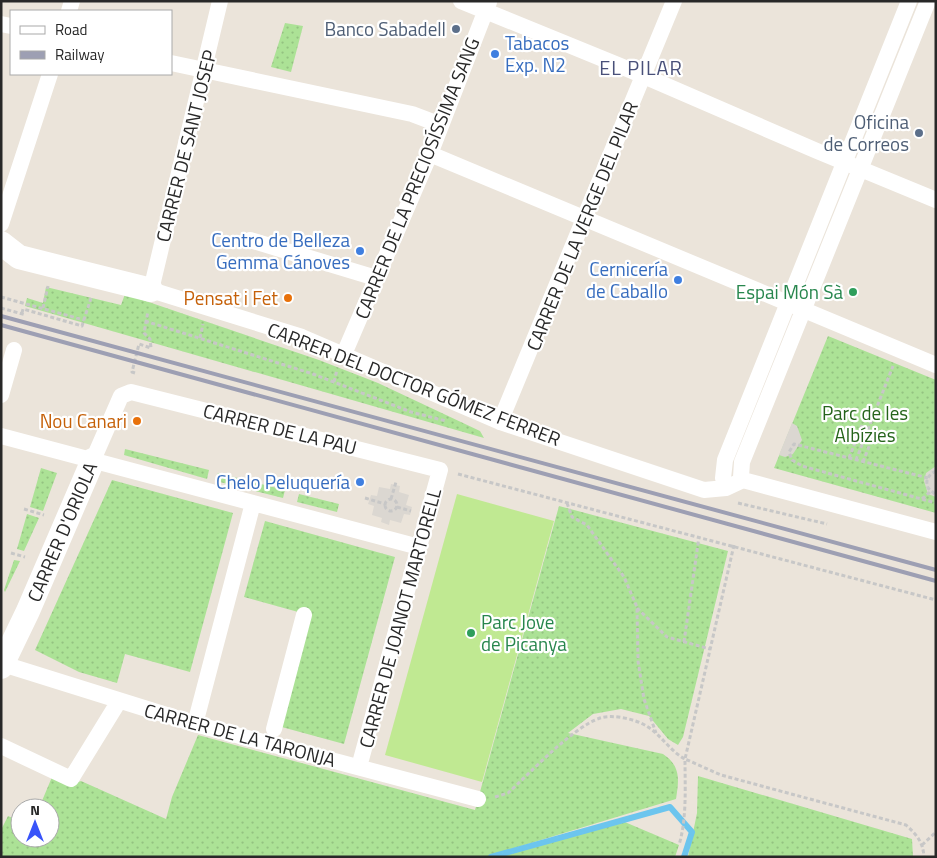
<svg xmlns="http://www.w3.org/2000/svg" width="937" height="858" font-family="'Titillium Web',sans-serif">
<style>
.grass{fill:url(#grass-dots)}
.pitch{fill:#c0e992}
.plaza{fill:#dbd7d1}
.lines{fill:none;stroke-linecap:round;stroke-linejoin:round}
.stream{stroke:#6cc5ee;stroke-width:6}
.path{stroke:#c7c7c7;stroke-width:3;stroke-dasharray:4 2.5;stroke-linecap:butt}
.street{stroke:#fff;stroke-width:16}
.secondary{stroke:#fff;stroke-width:24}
.rail{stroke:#9d9fb3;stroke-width:4}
.service-dot{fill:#5c6f8a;stroke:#fff;stroke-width:2}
.shop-dot{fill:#3f7fe0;stroke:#fff;stroke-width:2}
.leisure-dot{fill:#2e9e5b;stroke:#fff;stroke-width:2}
.food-dot{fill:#e8710a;stroke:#fff;stroke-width:2}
.labels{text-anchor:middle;stroke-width:4.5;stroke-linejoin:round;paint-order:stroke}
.service-label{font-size:19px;fill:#4e5e75;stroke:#fff;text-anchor:end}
.shop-label{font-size:19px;fill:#366cbe;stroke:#fff;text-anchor:end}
.street-label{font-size:19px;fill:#282828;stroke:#fff}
.leisure-label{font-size:19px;fill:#27864d;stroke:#fff;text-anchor:end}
.food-label{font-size:19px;fill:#c56008;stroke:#fff;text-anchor:end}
.park-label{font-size:19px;fill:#25641a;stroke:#fff}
.neighbourhood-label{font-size:20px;letter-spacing:1px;fill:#495079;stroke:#fff}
</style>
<defs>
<pattern id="grass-dots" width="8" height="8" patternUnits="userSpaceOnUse" patternTransform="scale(1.25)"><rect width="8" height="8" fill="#ace296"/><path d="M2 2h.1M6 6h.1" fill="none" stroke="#94c281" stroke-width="1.8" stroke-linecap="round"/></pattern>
</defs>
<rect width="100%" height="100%" fill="#ebe4da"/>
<path class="grass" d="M285,23L303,26L291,72L271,67Z
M46,287L121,305L125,294L319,360L378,383L480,431L484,438L25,306L27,298L43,303Z
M828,336L936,380V513L774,468Z
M125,449L209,470L207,479L124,455Z
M41,468L57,473L43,511L30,507Z
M218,473L285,490L283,498L216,481Z
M112,480L233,513L190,672L125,654L117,683L79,672L35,650Z
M299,494L339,504L337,512L297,502Z
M559,506L728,551L683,737L678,745L668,739L649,716L621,709L593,714L568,733L663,754C681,766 679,780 676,799L485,857H1V830L8,816L20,821V838H50V808H39L52,777L71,785L81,781L166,819L172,797L198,735L475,810Z
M27,514L39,518L24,551L17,549Z
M265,521L395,557L344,744L278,726L309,615L244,597Z
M14,560L20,561L5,592L4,590Z
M698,776L912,839L913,857H688L697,813Z
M620,820L679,845L675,857H498Z"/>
<path class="pitch" d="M457,494L554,521L482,782L385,755Z"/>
<path class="plaza" d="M792,423L797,426L802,440L793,454L785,457L779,455Z
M936,466V497L928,494L924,481L926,473Z
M391,484L400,486L399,492L409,495L406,505L412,507L410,515L404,514L401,523L390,520L389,525L381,522L382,518L372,515L374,506L368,504L371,495L377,496L379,487L390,489Z"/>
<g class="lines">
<path class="stream" d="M491,857L670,807L692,832L684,857"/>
<path class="path" d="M1,297L84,320
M1,308L26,315
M43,308L48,286
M22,313L23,309L82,326L91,298
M145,321L313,374L411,412L446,421
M200,338L203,324
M135,373L132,372L139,344L151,348L150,339L144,333L148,311
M334,382L337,370
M849,458L862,425
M856,460L893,366
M863,462L875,431
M936,471C928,475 925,480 928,488L936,495
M458,474L936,600
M928,478L794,444L789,452L792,460L802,466L936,503
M365,498L385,504
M385 505a6 6 0 1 1 12 0a6 6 0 1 1-12 0Z
M391,499L396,482
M922,499L930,492
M567,503L572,517L587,525L624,577L637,607L638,661L644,699L656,733
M738,503L827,524
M397,507L411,511
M24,509L44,515
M734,545L685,759L721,775L906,825C917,835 923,842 924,857
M11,553L25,557
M637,608L667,637L710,649
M684,642L699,537
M495,797L508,793C530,773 573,727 600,718C613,714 636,719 648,727C662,736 670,751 685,759C685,787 687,818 679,845
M922,845L936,832"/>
<path class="street" d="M220,1L151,290L302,337L500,422L704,490L726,488L743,480L936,532
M461,1L630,70L817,151L936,200
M69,11L72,1
M1,24L11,26
M171,63L412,114L441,125
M430,154L936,365
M1,224L50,74
M250,240L376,278
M344,354L430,154L489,2
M1,395L14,350
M500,422L674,1
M1,436L419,547
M93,460L121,396L131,392L440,470L359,767
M743,480L741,477L742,462L928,1
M726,488L723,478L725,460L909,1
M3,664L195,724L478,799
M195,724L253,503
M274,729L304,615
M1,746L71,779L119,701"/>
<path class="secondary" d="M1,243L19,257L151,290
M1,667L28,611L93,460"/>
<path class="rail" d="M1,316L936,570
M1,325L936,581"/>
</g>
<g class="service-dot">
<circle cx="456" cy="29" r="5"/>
<circle cx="919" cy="133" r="5"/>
</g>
<g class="shop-dot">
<circle cx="495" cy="54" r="5"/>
<circle cx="360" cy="251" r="5"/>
<circle cx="678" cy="280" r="5"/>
<circle cx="360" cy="482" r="5"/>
</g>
<g class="leisure-dot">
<circle cx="853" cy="292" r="5"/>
<circle cx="471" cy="633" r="5"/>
</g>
<g class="food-dot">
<circle cx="288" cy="298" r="5"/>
<circle cx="137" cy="421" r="5"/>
</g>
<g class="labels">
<g class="service-label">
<text x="446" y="36">Banco Sabadell</text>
<text x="909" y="129">Oficina<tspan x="909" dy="22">de Correos</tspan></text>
</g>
<g class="shop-label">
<text x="505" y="50" text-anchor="start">Tabacos<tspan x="505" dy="22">Exp. N2</tspan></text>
<text x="350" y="247">Centro de Belleza<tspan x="350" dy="22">Gemma Cánoves</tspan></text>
<text x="668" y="276">Cernicería<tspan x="668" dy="22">de Caballo</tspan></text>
<text x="350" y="489">Chelo Peluquería</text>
</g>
<g class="street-label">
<text transform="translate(186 146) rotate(-76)" y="7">CARRER DE SANT JOSEP</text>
<text transform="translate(417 178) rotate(-68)" y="7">CARRER DE LA PRECIOSÍSSIMA SANG</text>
<text transform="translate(582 226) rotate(-68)" y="7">CARRER DE LA VERGE DEL PILAR</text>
<text transform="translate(414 384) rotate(21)" y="7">CARRER DEL DOCTOR GÓMEZ FERRER</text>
<text transform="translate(280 429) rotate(14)" y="7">CARRER DE LA PAU</text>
<text transform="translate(62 532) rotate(-67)" y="7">CARRER D'ORIOLA</text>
<text transform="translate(400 618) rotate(-75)" y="7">CARRER DE JOANOT MARTORELL</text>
<text transform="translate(240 735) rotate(15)" y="7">CARRER DE LA TARONJA</text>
</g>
<g class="leisure-label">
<text x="843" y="299">Espai Món Sà</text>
<text x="481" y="629" text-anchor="start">Parc Jove<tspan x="481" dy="22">de Picanya</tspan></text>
</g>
<g class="food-label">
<text x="278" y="305">Pensat i Fet</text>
<text x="127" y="428">Nou Canari</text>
</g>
<g class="park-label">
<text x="865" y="420">Parc de les<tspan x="865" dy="22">Albízies</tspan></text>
</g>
<g class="neighbourhood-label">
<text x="641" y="75">EL PILAR</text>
</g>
</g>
<rect width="937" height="858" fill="none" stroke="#282828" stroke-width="5"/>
<rect x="10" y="10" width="162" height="65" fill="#ffffff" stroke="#a9a9a9"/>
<rect x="20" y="26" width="25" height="8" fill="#ffffff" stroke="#a9a9a9"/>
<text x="55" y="35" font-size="15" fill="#282828">Road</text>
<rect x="20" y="51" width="25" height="8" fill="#9d9fb3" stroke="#a9a9a9"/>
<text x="55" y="60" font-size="15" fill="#282828">Railway</text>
<g transform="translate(35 823)"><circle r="24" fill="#ffffff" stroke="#a9a9a9"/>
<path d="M0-4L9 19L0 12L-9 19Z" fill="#3954f9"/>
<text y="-8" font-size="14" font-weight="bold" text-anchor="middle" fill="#282828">N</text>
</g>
</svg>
